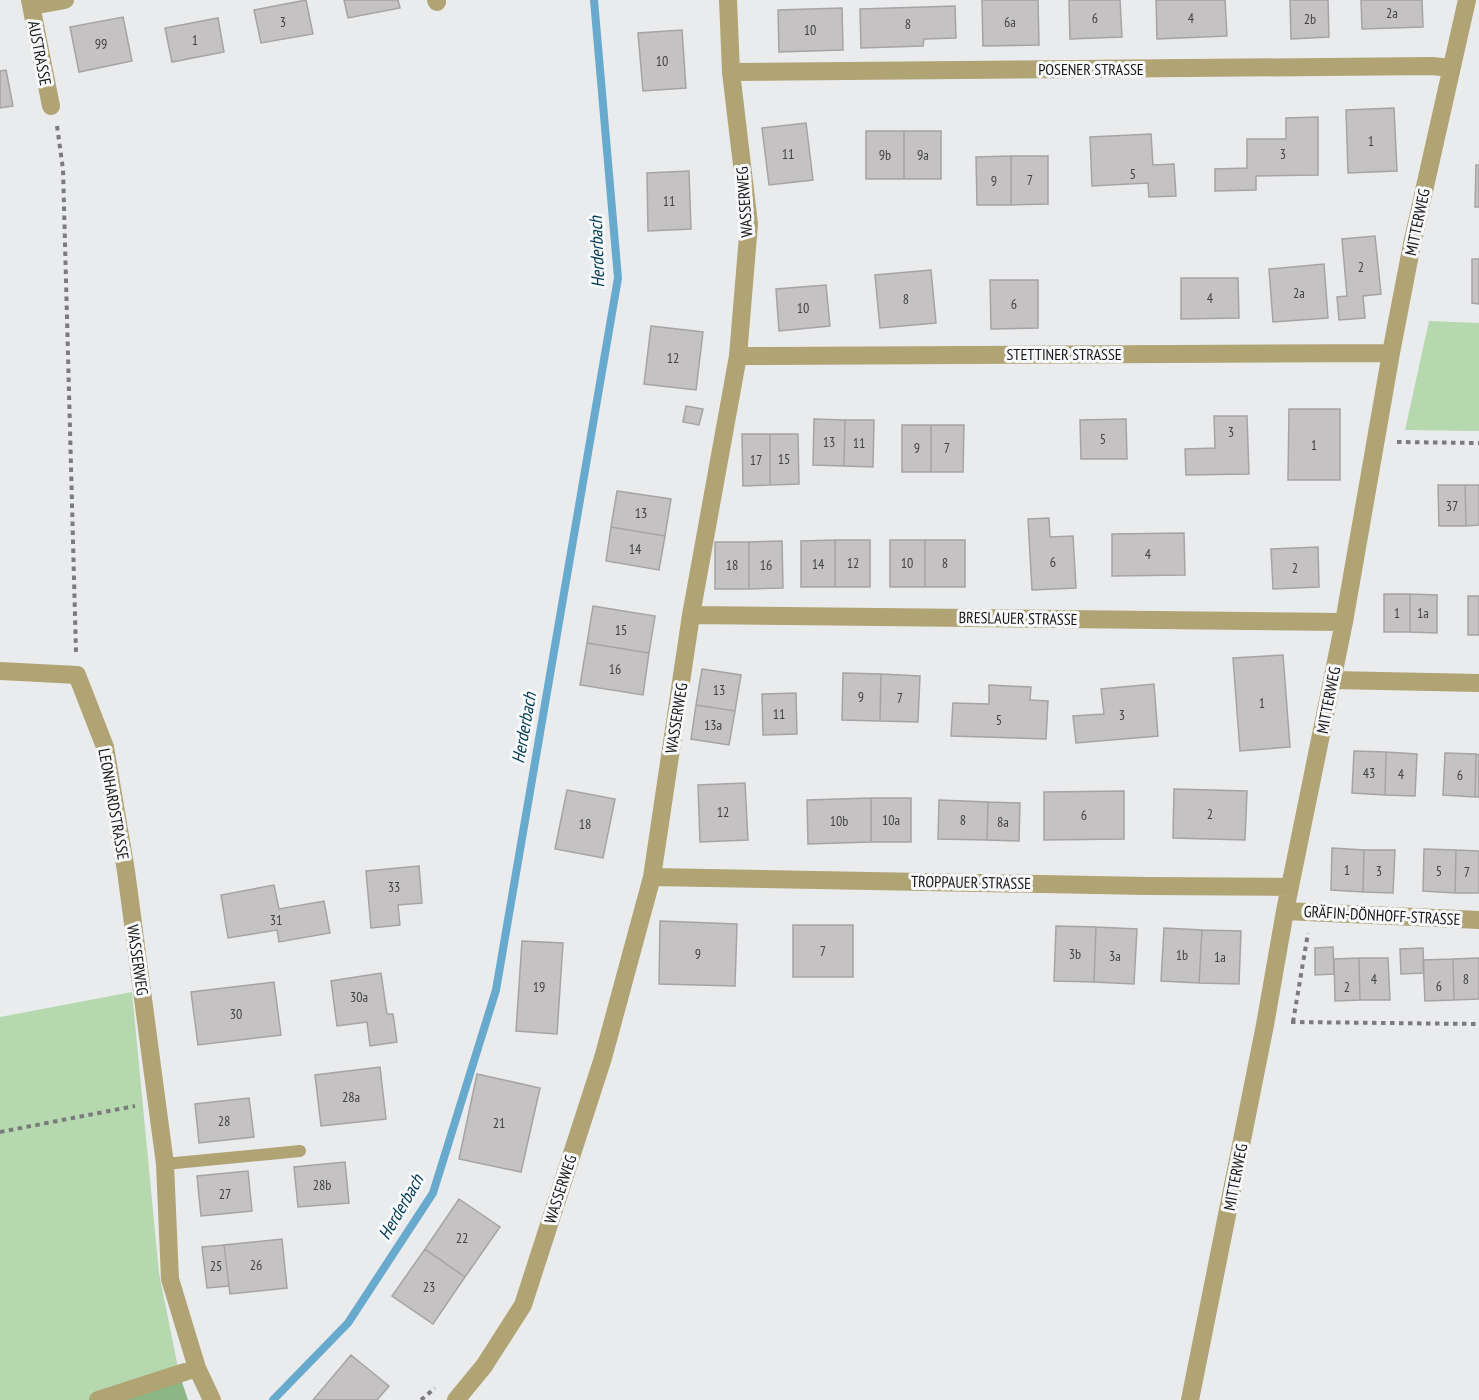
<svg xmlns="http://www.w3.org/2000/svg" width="1479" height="1400" font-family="'PT Sans Narrow',sans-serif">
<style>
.green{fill:#b6d8af}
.forest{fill:#8cb683}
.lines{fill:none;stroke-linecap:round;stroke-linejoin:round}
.stream{stroke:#67aacd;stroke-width:8}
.building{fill:#c5c2c3;stroke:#a6a3a4;stroke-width:1.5}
.path{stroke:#7b7b7d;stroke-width:4;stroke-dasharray:4.5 4.5;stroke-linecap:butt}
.service{stroke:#b0a374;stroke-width:12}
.minor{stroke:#b0a374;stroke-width:18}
.labels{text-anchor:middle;stroke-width:6;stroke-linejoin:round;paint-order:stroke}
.number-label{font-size:14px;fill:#434244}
.street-label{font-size:16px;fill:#181819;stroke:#f7f8fa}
.water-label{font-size:18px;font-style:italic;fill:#003a52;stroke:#f7f8fa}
</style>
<rect width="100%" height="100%" fill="#eaebed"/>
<path class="green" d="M1429,321L1479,323V431L1405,430Z
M132,992L159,1273L179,1373L110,1400H0V1017Z"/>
<path class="forest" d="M179,1373L188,1400H110Z"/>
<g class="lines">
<path class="stream" d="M273,1400L348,1323L433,1193L496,990L618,278L594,0"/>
</g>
<path class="building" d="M306,0L313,34L261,43L254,10Z
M344,0H398L400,8L348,18Z
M982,0H1038L1039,45L983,46Z
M1069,0H1120L1122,37L1070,39Z
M1156,0H1225L1227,36L1157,39Z
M1290,0H1328L1329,37L1291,39Z
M1361,0H1422L1423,27L1362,29Z
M955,6L956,38L924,39L923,46L861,48L860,9Z
M842,8L843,50L779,52L778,10Z
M123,17L132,61L79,72L70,27Z
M218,18L224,52L172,62L165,28Z
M682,30L686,88L643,91L638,33Z
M6,70L13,106L0,108V71Z
M1394,108L1397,171L1348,173L1346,110Z
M1318,117V175L1256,176V190L1215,191V169L1247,168V139H1286V118Z
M806,123L813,180L769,185L762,128Z
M866,131H904V179H866Z
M904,131H941V179H904Z
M1151,134L1153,165L1174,164L1176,196L1149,197L1148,183L1092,186L1090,137Z
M1011,156H1048V204L1011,205Z
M1011,156V205H977L976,157Z
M1476,165H1479V207H1475Z
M689,171L691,229L648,231L647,173Z
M1375,236L1381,294L1363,296L1365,318L1339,320L1337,297L1347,296L1342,239Z
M1472,259H1479V304L1472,303Z
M1324,264L1328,318L1273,322L1269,269Z
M931,270L936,323L880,328L875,275Z
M1181,278H1238L1239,318L1181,319Z
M990,280H1038V328L991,329Z
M826,285L830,326L779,331L776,289Z
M651,326L703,332L696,390L644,384Z
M686,406L703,409L699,425L683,422Z
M1289,409H1340V480H1288Z
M1214,416H1247L1249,474L1186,475L1185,449L1215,448Z
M814,419L845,420L844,466L813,465Z
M1126,419L1127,459H1081L1080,420Z
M845,420H874L873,467L844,466Z
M902,425H931V472H902Z
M931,425H964L963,472H931Z
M742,434H770V485L743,486Z
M770,434H798L799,484L770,485Z
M1438,485H1465L1466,526H1439Z
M1465,485H1479V525L1466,526Z
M617,491L671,499L665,536L611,527Z
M1049,518L1050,537L1073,536L1076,588L1032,590L1028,519Z
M611,527L665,536L659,570L606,561Z
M1184,533L1185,575L1112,576V534Z
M835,540H870V587H835Z
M835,540V587H801V541Z
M890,540H925V587H890Z
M925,540H965V587H925Z
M782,541L783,588L749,589V542Z
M715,542H749V589H715Z
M1318,547L1319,587L1273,589L1271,549Z
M1384,594H1410V632H1384Z
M1410,594L1437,595V633L1410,632Z
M1468,596H1479V635H1468Z
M593,606L655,616L649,653L587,643Z
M587,643L649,653L643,695L580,685Z
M1283,655L1290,747L1240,751L1233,658Z
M702,669L741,675L735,711L696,705Z
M843,673L881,674L880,721L842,720Z
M881,674L920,676L918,722L880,721Z
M1154,684L1158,736L1076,743L1073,716L1104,714L1101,689Z
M989,685L1031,687L1030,700L1048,701L1046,739L951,736L953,703L989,704Z
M796,693L797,734L763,735L762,694Z
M696,705L735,711L729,745L691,739Z
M1354,751L1386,752L1385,795L1352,793Z
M1386,752L1417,754L1415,796L1385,795Z
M1445,753L1476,754L1475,797L1443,795Z
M1476,754L1479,755V797H1475Z
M745,783L748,840L700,842L698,785Z
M1174,789L1247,791L1245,840L1173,838Z
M567,790L615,799L603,858L555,849Z
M1124,791V839L1044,840V792Z
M871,798V842L808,844L807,800Z
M871,798H911V842H871Z
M939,800L988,802L987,840L938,839Z
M988,802L1020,803L1019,841L987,840Z
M1332,848L1364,850L1363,892L1331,890Z
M1424,849L1456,850L1455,893L1423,891Z
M1364,850H1395L1393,893L1363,892Z
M1456,850L1479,851V893H1455Z
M419,866L422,903L398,905L400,925L371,928L366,871Z
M274,885L279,909L324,901L330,933L279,942L277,930L228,938L221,895Z
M660,921L737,924L735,986L659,984Z
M793,925H853V977H793Z
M1056,926L1096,927L1094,982L1054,981Z
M1096,927L1137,929L1134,984L1094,982Z
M1164,928L1202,930L1199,983L1161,981Z
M1202,930L1241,931L1239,984L1199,983Z
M522,941L563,943L557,1034L516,1031Z
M1333,947L1334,974L1315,975V948Z
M1423,948L1424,973L1401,974L1400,949Z
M1359,958H1388L1390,1000H1360Z
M1359,958L1360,1000L1335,1001L1334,959Z
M1479,958V999L1454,1000L1453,959Z
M1453,959L1454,1000L1425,1001L1423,960Z
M381,973L387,1014H393L397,1042L370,1046L367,1022L337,1026L331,981Z
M274,982L281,1035L198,1045L191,992Z
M380,1067L386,1119L321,1126L315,1075Z
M477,1074L540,1088L521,1172L459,1159Z
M249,1098L254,1137L199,1143L195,1104Z
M345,1162L349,1203L298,1207L294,1167Z
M248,1171L252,1211L201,1216L197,1176Z
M459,1199L500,1227L465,1277L425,1249Z
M282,1239L287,1288L230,1294L224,1245Z
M224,1245L229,1286L207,1288L202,1247Z
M425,1249L465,1277L433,1324L392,1296Z
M351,1355L389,1386L377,1400H313Z"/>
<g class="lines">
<path class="path" d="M57,126L63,169L76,652
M1397,442L1479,443
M1291,1022L1479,1024
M1293,1022L1308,933
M0,1132L135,1106
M421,1400L435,1388"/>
<path class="service" d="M165,1164L300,1151"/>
<path class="minor" d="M30,0L51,106
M436,0L437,2
M32,6L65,0
M731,72L1432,66L1451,68
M738,356L1391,353
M691,615L1344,622
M0,671L77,675L105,747L126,871L165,1164L170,1279L197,1368L212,1400
M1332,680L1479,683
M652,877L1147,886L1290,887
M1285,911L1479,920
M98,1400L197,1368
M456,1400L484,1366L523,1305L603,1058L652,877L691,615L738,356L749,224L731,72L728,0
M1190,1400L1265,1025L1285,911L1344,622L1391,353L1412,244L1467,0"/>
</g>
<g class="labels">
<g class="number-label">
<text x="1392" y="18">2a</text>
<text x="1095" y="23">6</text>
<text x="1191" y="23">4</text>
<text x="1310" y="24">2b</text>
<text x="283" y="27">3</text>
<text x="1010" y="27">6a</text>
<text x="908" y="29">8</text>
<text x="810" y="35">10</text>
<text x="195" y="45">1</text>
<text x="101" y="49">99</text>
<text x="662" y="66">10</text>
<text x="1371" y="146">1</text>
<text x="788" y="159">11</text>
<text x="1283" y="159">3</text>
<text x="885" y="160">9b</text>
<text x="923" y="160">9a</text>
<text x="1133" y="179">5</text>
<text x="1030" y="185">7</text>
<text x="994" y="186">9</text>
<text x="669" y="206">11</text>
<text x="1361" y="272">2</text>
<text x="1299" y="298">2a</text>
<text x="1210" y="303">4</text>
<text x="906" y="304">8</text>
<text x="1014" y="309">6</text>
<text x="803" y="313">10</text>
<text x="673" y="363">12</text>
<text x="1231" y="437">3</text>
<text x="1103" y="444">5</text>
<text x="829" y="447">13</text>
<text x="859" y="448">11</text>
<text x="1314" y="450">1</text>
<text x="917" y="453">9</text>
<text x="947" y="453">7</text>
<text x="784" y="464">15</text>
<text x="756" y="465">17</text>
<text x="1452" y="511">37</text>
<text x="641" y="518">13</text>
<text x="635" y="554">14</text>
<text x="1148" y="559">4</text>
<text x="1053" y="567">6</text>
<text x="853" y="568">12</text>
<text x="907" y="568">10</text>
<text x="945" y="568">8</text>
<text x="818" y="569">14</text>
<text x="732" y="570">18</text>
<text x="766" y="570">16</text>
<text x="1295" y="573">2</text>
<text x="1397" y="618">1</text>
<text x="1423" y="618">1a</text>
<text x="621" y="635">15</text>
<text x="615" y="674">16</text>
<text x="719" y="695">13</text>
<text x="861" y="702">9</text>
<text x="900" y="703">7</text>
<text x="1262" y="708">1</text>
<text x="779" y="719">11</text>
<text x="1122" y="720">3</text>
<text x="999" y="725">5</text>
<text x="713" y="730">13a</text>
<text x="1369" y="778">43</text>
<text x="1401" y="779">4</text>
<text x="1460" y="780">6</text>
<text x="723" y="817">12</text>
<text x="1210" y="819">2</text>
<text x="1084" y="820">6</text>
<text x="891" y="825">10a</text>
<text x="963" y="825">8</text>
<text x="839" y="826">10b</text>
<text x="1003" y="827">8a</text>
<text x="585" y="829">18</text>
<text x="1347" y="875">1</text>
<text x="1379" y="876">3</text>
<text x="1439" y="876">5</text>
<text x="1467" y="877">7</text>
<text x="394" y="892">33</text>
<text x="276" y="925">31</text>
<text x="823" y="956">7</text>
<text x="698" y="959">9</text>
<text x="1075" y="959">3b</text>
<text x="1182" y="960">1b</text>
<text x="1115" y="961">3a</text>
<text x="1220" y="962">1a</text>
<text x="1374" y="984">4</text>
<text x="1466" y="984">8</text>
<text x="1439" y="991">6</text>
<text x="539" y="992">19</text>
<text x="1347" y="992">2</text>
<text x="359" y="1002">30a</text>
<text x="236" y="1019">30</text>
<text x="351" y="1102">28a</text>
<text x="224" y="1126">28</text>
<text x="499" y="1128">21</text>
<text x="322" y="1190">28b</text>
<text x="225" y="1199">27</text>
<text x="462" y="1243">22</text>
<text x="256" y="1270">26</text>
<text x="216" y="1271">25</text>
<text x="429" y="1292">23</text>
</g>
<g class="street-label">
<text transform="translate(40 53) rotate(79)" y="6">AUSTRASSE</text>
<text x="1091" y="75">POSENER STRASSE</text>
<text transform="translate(744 202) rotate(-94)" y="6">WASSERWEG</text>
<text transform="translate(1417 222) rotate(-78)" y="6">MITTERWEG</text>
<text x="1064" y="360">STETTINER STRASSE</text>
<text transform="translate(1018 618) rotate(1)" y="6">BRESLAUER STRASSE</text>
<text transform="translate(1328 700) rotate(-79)" y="6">MITTERWEG</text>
<text transform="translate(676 718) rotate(-81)" y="6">WASSERWEG</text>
<text transform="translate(114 804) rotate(80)" y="6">LEONHARDSTRASSE</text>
<text transform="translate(971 882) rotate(1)" y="6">TROPPAUER STRASSE</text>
<text transform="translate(1382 915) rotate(3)" y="6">GRÄFIN-DÖNHOFF-STRASSE</text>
<text transform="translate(138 960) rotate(82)" y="6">WASSERWEG</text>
<text transform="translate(1235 1177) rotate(-79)" y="6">MITTERWEG</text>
<text transform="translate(560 1189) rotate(-72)" y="6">WASSERWEG</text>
</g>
<g class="water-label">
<text transform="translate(597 252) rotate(-92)" y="6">Herderbach</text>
<text transform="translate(524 728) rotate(-80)" y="6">Herderbach</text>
<text transform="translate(401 1207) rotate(-60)" y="6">Herderbach</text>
</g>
</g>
</svg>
